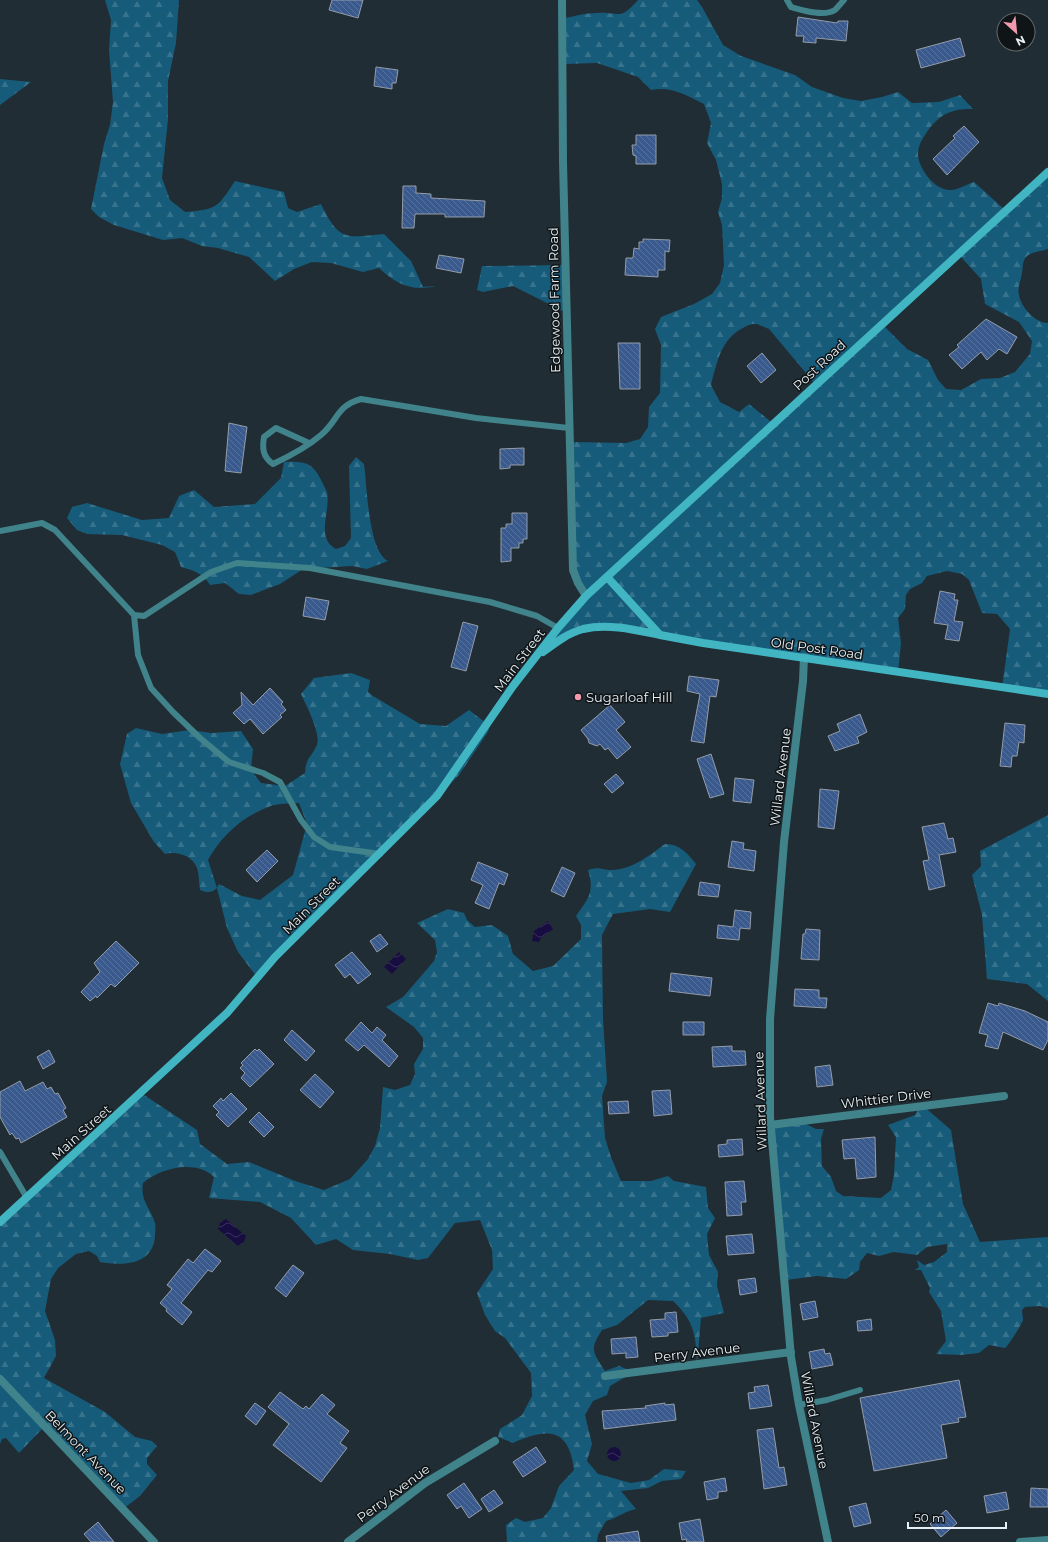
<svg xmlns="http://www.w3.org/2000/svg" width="1048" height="1542" font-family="Montserrat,sans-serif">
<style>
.forest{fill:url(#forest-firs);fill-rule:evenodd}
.water{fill:url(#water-waves)}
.building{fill:url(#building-back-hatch);stroke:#949ca9}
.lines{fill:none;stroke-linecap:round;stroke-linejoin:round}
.lane{stroke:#41838b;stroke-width:6}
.street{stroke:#41838b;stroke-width:8}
.secondary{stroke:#41b5c2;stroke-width:8}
.poi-dot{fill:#f29aad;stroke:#0f1417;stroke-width:1.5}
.labels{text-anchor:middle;stroke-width:3;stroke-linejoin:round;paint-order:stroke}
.street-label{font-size:13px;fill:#e7f0f4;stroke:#0f1417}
.poi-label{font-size:13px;fill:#e7f0f4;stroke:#0f1417;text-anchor:start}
</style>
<defs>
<pattern id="forest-firs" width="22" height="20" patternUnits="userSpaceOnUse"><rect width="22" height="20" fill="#165b79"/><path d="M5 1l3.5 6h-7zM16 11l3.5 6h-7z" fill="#38738d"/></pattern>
<pattern id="water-waves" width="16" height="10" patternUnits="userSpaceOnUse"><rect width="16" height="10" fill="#180d40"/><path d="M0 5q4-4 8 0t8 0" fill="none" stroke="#3a315c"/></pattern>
<pattern id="building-back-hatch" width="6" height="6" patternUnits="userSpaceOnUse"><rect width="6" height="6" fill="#3a5a8d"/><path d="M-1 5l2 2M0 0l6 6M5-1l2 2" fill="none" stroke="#56729e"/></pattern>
</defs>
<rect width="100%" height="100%" fill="#202d34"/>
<path class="forest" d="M105,0H179L176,43L168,81V119L162,178L170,200L185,212C218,209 217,208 235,181L284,192L288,208L297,212L321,204C339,241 345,238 384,234L411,261L423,287L436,286C412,292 396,284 379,268L363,272L331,263L312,262L294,269L275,281L249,257L218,248L202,246L182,238L163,240L114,225L99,217L91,209L104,144L110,125L113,102L109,50L111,20Z
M638,0H697L702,7L723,45L741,56L795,75L812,87L843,98L861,101L882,97L898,92L912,103L939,102L960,95L973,109C950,108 937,116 925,135C921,141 918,147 918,155C919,169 935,191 951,190C958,190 967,184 974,182L1005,210L1048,175V249C1042,251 1032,252 1027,256C1022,260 1023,268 1022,273C1021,281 1017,287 1019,295C1021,307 1035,323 1048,323V696L1002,688L1010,629L997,614L982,613L969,580L962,574L947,571L927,576L922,583L910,589L906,595L905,609L898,618L901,643L898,673L606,629L590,630L550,643L587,599L573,567L572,442L626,443L640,439L648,427L649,407L660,393L661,345L655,329L661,317L694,304L712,294L720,283L724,265L722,225L718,212L722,198V184L716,160L707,143L711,123L704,104C686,95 671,86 651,90L638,77L597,63L564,64L565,18C575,16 586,13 596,13C619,11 619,22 638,0ZM961,257L981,279L985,304L1019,322L1032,341L1030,354L1015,372L1000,378L981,379L961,390L946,389L938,380L928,360L907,349L885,327ZM752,324H757L769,329L816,385L775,425L749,404L739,412L720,402L711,385C718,358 722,334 752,324Z
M0,79L31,82L0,105Z
M565,265V312L513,286L483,292L477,290L482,266Z
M356,457L364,464C367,485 368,551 388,561L367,569L352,566L303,569L280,584L251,595L239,594L225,583L210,585C204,574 193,570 181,567L175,552L162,545L122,535L87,534L77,530L67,518L72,507L87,503L142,520L169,518L179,496L194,490L214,507L255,504L281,478L284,462C301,461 312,461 320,478C322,482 325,488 327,492C331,511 315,538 336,549L345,546L351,538L349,466Z
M351,673L370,680L368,692L373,696L420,724L446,726L469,710L490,726L488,732L459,775L257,977L238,952L227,928L217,888C212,893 207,893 200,890C199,883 199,874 197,868C192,855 176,851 165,854L154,842L131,803L120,764L127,734L136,728L162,734L190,730L211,733L241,731L253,749L251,770L261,783L285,786L305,773C306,757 311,758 317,745C321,733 306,705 301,694L314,678ZM299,803L307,824L293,875L260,900L242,896L219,884L217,888L208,860C222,835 243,816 271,806C279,803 290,804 299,803Z
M1048,815V1001L1027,984L987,979L982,915L972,875L981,866L980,851Z
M665,844C680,844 687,853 696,864L670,912L650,909L613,914L602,935L603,1018L607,1082L602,1096L605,1138L611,1157L621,1181H651L668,1176L674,1181L706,1187L708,1208L715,1218L707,1234L709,1255L718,1272L717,1286L724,1313L701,1318L697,1365C696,1336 695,1322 673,1301L648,1300L617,1325L602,1330C589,1350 593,1352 605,1371L619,1366L634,1372L610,1386L607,1395L593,1401L585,1415L592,1444L587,1461L598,1474L631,1483L649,1480L664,1469L686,1471L681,1479L662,1481L648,1488L621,1491L636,1509C625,1511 617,1518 606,1521L598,1535L597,1542H507L506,1525L516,1518L525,1522L543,1518L551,1508L559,1486L574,1470C569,1427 547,1428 513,1443L498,1437L500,1429L522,1415L532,1396L531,1373L505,1338L495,1331L485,1315L477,1293L493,1269L492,1250L480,1220L455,1223L428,1258L418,1260L390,1254L353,1250L336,1239L316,1245L291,1218L260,1202L209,1198L214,1177C196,1159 160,1168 143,1183C140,1201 150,1207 155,1223C156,1227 155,1232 155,1236C153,1265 124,1266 100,1262L97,1256L89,1251L76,1254L58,1268L51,1279L45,1311L55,1340L56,1356L44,1378L105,1412L135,1437L152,1441L157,1446L147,1458V1464L157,1475L140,1496L123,1509L43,1428L19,1453L6,1438L2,1439L0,1444V1224L141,1093L197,1130L200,1144L227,1164L249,1162L295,1181L324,1190L350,1179L368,1159L375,1146L380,1128L383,1087L395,1090L410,1085L415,1074L414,1064L423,1049V1038L414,1027L386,1007L403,997L434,961L437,952L435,940L417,923L448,909L464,913L467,920L475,927L492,925L508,936L513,954L533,971L553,966L581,939V925L576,916C588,899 595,892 588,870C600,866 601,870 612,870C631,870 650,855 665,844Z
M921,1104L951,1130L963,1204L980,1242L1048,1237V1308L1040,1306L1025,1307L1022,1310C1022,1313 1023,1317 1023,1320C1022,1324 1008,1346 1005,1348L989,1345L979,1353L961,1355L936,1354L946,1341L941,1311L929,1292L930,1288L921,1270H915L919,1267L917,1260L924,1265L934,1262L947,1252V1244L927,1247L917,1255L894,1252L879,1256L867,1253L860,1262L859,1270L846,1279L817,1276L786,1280L774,1125L806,1124L816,1129H824L821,1139L822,1166L831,1177L836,1191L843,1196L881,1198L891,1190L894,1175L896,1137L888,1125L915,1115Z"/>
<path class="water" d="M548,921L553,929L541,938L539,942L532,941L534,931Z
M399,952L406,959L392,974L384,967Z
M226,1219L246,1236L244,1242L238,1246L218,1229L220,1223Z
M607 1454a7 7 0 1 1 14 0a7 7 0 1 1-14 0Z"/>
<path class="building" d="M332,0H363L358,18L329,10Z
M798,17L837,23L838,21H848L846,41L816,38V43L803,42L804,36H796Z
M960,38L965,56L921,68L916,50Z
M376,67L398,70L396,83H392V89L374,86Z
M964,126L979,142L947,175L933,159L955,138L953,136Z
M636,135H656V164H636V156L633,155L632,145H636Z
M403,186H416V193L431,194V198L485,201L484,217H445V214H415L414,228H402Z
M643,239L670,240L669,252L665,251V270H658V277L625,275L626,258H633L634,248L639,249V242H643Z
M439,255L464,259L461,273L436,268Z
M986,319L1017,337L1007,354L999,349L987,360L981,352L962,369L949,355L959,347L957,345Z
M618,343H640V389H620Z
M762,353L776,370L761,383L747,366Z
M229,423L247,427L241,473L225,471Z
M524,448V465H510V468L500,469V449Z
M512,513H527V539H523V543H519V548H511V561L501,562V528H506V524H512Z
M940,591L955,594L954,600H958L954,621L963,622L959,641L945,639L948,625L934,623Z
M306,597L329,601L325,620L303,616Z
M463,622L478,626L466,671L451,667Z
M689,676L719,680L716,697L710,696L704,743L691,741L700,694L687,691Z
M270,688L283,702L281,704L286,710L280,715L282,717L263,734L250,719L244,724L233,713L242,705L241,692L253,705Z
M610,705L625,722L616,730L631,747L617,759L608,748L605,750L600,744L597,746L589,743L588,739L581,730Z
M860,714L867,732L857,737L859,743L835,751L828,736L840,731L837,724Z
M1005,723L1025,725L1024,743L1019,742L1017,756H1012L1011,767L1000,766Z
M711,754L724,794L710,798L697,759Z
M616,774L624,783L612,793L604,784Z
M735,778L754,780L751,803L733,801Z
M820,789L839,791L834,829L818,827Z
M944,823L948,839L953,838L956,852L939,855L945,886L929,890L923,861L929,860L922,827Z
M732,841L744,843L743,849L756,851L754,871L728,867Z
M267,850L278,861L257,882L246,870Z
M478,862L508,874L504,885L499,883L489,909L475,903L483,885L471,880Z
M562,867L575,873L564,897L551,891Z
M700,882L720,885L718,897L698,895Z
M735,910L751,912L750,929L740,928L739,940L717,938L718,925L733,927Z
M806,929L820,930L819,960L801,959L803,934H805Z
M380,934L388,944L377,952L370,941Z
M116,941L139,963L115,987L111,984L97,998L96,996L90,1001L81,992L100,972L94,963Z
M352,952L371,974L358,984L350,974L345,978L335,965Z
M671,973L712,978L710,996L669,991Z
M795,989L819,990V998H827L826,1008L794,1006Z
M988,1003L998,1006L999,1003L1025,1011L1048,1022V1040L1043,1050L1003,1032L998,1049L985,1046L988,1035L979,1033Z
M361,1022L372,1033L377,1027L386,1035L382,1040L398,1056L389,1067L364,1045L358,1051L345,1040Z
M683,1022H704V1035H683Z
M292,1030L315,1051L306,1061L284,1040Z
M732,1046V1051H745L746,1065L713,1067L712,1047Z
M255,1049L257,1051L259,1049L274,1064L250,1087L241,1078L245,1073L240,1068L243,1065L241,1063Z
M49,1050L55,1062L43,1069L37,1057Z
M830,1065L833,1085L817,1087L815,1067Z
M315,1074L334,1092L320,1108L300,1090Z
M20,1081L25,1091L43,1082L47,1089L51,1087L55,1094L58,1093L66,1108L63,1110L67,1117L21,1143L19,1138L16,1139L12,1133L10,1135L0,1117V1092Z
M670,1090L672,1114L654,1116L652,1091Z
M231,1093L247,1109L228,1127L216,1115L219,1112L213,1106L221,1098L223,1101Z
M628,1101L629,1113L609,1114L608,1102Z
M259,1112L274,1127L264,1137L249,1122Z
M875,1137L876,1177L857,1179L855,1158L844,1159L842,1140Z
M742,1139L743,1155L719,1157L718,1145L727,1144V1140Z
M744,1181L746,1202H741L742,1215L727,1216L725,1182Z
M752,1234L754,1253L728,1255L726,1236Z
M205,1249L221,1261L212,1272L208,1270L181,1303L192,1312L182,1325L166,1311L167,1309L160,1303L172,1289L167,1285L188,1259L193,1263Z
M293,1265L304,1273L286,1297L275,1288Z
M755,1278L757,1292L740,1295L738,1280Z
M815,1301L818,1317L803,1320L800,1304Z
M676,1312L678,1332L668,1333V1336L652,1337L650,1320L665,1319V1313Z
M871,1319L872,1330L858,1331L857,1321Z
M636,1337L638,1357L626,1358V1353L612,1354L611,1339Z
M824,1349L825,1354L830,1353L833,1365L812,1369L809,1352Z
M959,1380L966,1417L958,1418L959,1422L941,1425L947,1458L874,1471L860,1398Z
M768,1385L772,1406L750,1409L748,1393L755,1392L754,1387Z
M280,1392L303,1409L306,1406L309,1409L322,1394L335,1405L327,1414L349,1431L340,1443L347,1448L321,1482L273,1445L289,1424L268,1407Z
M255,1403L266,1411L256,1425L245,1416Z
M665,1403V1405L674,1404L676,1420L604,1429L602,1411L646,1408L645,1406Z
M773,1428L779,1468L784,1467L787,1485L764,1489L757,1430Z
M536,1447L546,1462L523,1477L513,1462Z
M725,1478L727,1491L718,1492V1498L707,1500L704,1482Z
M464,1483L482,1509L469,1518L461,1506L457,1509L447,1495Z
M1031,1488L1048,1489V1507H1030Z
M494,1490L503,1503L489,1512L481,1499Z
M1006,1492L1009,1509L987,1513L984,1496Z
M866,1503L871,1523L854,1527L849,1507Z
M946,1510L957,1523L941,1537L930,1524Z
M700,1519L704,1542H687L686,1539L682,1540L679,1523Z
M98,1522L114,1542H91L84,1534Z
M638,1531L640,1542H607L606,1536Z"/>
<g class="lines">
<path class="lane" d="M787,0L791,7C802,10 824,17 835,10C838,7 841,3 844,0
M309,443L276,428L264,437C262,449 263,457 273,464C290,456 307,447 321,435C338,421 336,406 361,399L476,418L569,428
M0,531L42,523L55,530L134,615L144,616L211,572L237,563L310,568L490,602L537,616L558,628
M134,615L138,655L151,688L173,712L200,738L229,762L263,773L280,782L301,820L314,837L330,847L380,854
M0,1152L27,1198
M799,1405L827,1400L860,1390"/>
<path class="street" d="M562,0L563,162L573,570L578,583L586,596
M804,657L803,681L784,842L770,1019V1117L791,1357L799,1405L828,1542
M770,1125L1004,1096
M605,1376L791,1352
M0,1379L154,1542
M348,1542L425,1483L495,1441
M1020,1542L1048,1540"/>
<path class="secondary" d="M608,578L660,635L703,643L1048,694
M543,652C555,643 568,633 583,629C608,623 636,630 660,635
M0,1222L227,1013L275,957L437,796L513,686L558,628L586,596L1048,172"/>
</g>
<circle class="poi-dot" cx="578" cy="697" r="4"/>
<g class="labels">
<g class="street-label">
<text transform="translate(554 300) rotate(-91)" y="5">Edgewood Farm Road</text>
<text transform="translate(819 365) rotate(-43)" y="5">Post Road</text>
<text transform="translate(817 648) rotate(8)" y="5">Old Post Road</text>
<text transform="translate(519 660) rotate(-53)" y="5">Main Street</text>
<text transform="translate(780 777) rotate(-83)" y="5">Willard Avenue</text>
<text transform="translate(311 905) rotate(-45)" y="5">Main Street</text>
<text transform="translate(886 1098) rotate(-7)" y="5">Whittier Drive</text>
<text transform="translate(760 1101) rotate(-92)" y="5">Willard Avenue</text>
<text transform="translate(81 1132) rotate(-42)" y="5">Main Street</text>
<text transform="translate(697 1352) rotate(-7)" y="5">Perry Avenue</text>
<text transform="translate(815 1420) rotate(79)" y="5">Willard Avenue</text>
<text transform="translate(86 1452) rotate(46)" y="5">Belmont Avenue</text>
<text transform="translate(393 1493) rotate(-37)" y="5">Perry Avenue</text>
</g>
<g class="poi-label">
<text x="586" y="702">Sugarloaf Hill</text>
</g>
</g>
<g transform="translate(1016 32) rotate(153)"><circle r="19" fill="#0f1417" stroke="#656c6f"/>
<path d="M0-3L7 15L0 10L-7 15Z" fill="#f29aad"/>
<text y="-6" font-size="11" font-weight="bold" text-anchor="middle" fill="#e7f0f4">N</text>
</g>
<path d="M908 1522v6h98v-6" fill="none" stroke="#e7f0f4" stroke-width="2"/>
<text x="914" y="1522" font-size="12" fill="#e7f0f4" stroke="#0f1417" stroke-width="3" paint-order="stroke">50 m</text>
</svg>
